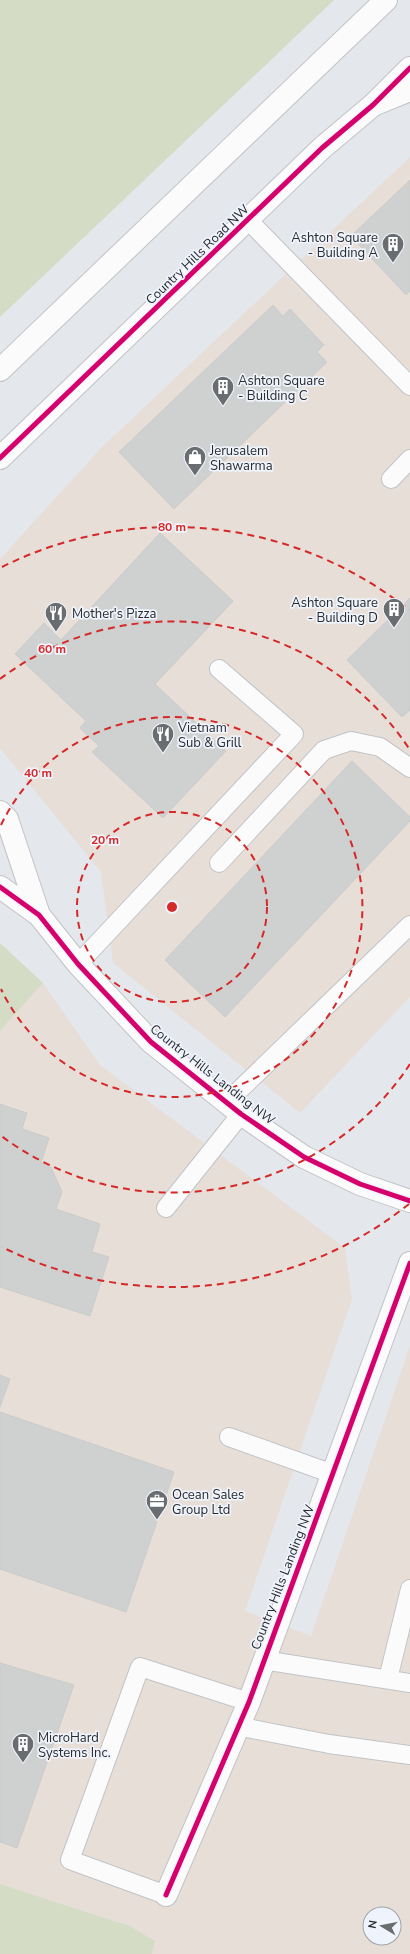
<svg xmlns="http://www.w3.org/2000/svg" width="410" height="1954" font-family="'Nunito Sans',sans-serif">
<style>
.commercial{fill:#e7dfd7;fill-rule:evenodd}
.green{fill:#d5dcc5}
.building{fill:#cfd0d0;stroke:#cbcbcb}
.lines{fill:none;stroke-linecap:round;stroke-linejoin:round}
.service-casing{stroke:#c2c3c7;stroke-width:20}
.minor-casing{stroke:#c2c3c7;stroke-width:24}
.tertiary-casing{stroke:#c2c3c7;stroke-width:24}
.secondary-casing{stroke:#c2c3c7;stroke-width:24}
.service{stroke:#fbfbfc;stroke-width:18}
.minor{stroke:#fbfbfc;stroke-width:22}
.tertiary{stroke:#fbfbfc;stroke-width:22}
.secondary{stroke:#fbfbfc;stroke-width:22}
.cycleway-casing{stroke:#eff3fc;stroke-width:8}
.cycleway{stroke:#d6006c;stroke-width:5}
.ring{fill:none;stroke:#d62828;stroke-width:2;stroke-dasharray:7 5}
.labels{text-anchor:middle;stroke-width:3.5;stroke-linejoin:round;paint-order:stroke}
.poi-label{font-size:13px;fill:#292b2e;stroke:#eff3fc;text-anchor:start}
.street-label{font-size:13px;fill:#292b2e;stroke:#eff3fc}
.centre{fill:#d62828;stroke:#eff3fc;stroke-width:2}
.ring-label{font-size:12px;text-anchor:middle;font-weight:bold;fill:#d62828;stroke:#eff3fc;stroke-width:3.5;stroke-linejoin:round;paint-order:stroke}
</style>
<rect width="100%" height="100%" fill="#e4e7eb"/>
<path class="commercial" d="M410,157V997L300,1113L113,963L101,872L0,748V559L101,448Z
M43,983L100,1065L345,1248L352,1299L245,1611L311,1636L410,1346V1954H152L155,1941L130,1926L0,1884V1031ZM370,1914H394V1938H370Z"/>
<path class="green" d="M0,0H334L0,317Z
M0,943L43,983L0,1031Z
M0,1884L130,1926L155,1941L152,1954H0Z"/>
<path class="building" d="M410,180V291L406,295L351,236Z
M273,305L283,316L290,309L324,345L317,352L327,362L174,509L119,452Z
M160,533L233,601L155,684L226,751L163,818L92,752L99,746L80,728L86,721L15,654L44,623L61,640Z
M410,598V710L402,717L347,660Z
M352,761L410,817V821L225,1017L165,960Z
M0,1104L27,1113L22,1129L49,1138L41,1163L51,1167L62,1192L56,1209L100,1224L92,1252L109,1257L90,1316L0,1287Z
M0,1375L10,1379L0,1407Z
M0,1412L174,1472L126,1612L0,1569Z
M0,1663L74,1685L17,1848L0,1842Z"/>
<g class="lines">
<g class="service-casing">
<path id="service" d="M248,220L410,386
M391,479L410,459
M219,863L324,750L351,741L380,747L410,768
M78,964L294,734L219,669
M227,1102L410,925
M166,1208L241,1114
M229,1437L333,1474
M263,1660L410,1683
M388,1679L410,1589
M237,1726L329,1744L410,1755
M166,1895L70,1860L140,1667L249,1702"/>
</g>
<g class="minor-casing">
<path id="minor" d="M0,812L7,819L39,915
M0,887L39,915L78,964L151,1042L241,1114L304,1157L360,1184L410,1201
M166,1895L249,1702L410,1263"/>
</g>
<g class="tertiary-casing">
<path id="tertiary" d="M0,370L386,0
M0,458L322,148L373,105L410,68"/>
</g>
<g class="secondary-casing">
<path id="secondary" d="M373,105L410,90"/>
</g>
<use href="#service" class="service"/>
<use href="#minor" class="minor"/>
<use href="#tertiary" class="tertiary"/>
<use href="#secondary" class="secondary"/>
<g class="cycleway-casing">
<path id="cycleway" d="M0,458L322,148L373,105L410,68
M0,887L39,915L78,964L151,1042L241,1114L304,1157L360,1184L410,1201
M166,1895L249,1702L410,1263"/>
</g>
<use href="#cycleway" class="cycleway"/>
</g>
<g class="ring">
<circle cx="172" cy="907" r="95"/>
<path d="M1 825A190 190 0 1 1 1 989"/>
<path d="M410 1064A285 285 0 0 1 0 1135M0 679A285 285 0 0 1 410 750"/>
<path d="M409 1204A380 380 0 0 1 2 1247M2 567A380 380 0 0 1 409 610"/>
</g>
<defs>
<g id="building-pin" transform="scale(1.15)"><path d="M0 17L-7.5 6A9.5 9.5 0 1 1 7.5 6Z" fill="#6a6d70" stroke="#eff3fc"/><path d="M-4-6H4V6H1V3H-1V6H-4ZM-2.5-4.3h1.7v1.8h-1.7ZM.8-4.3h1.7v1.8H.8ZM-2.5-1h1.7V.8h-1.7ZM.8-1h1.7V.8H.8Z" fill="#fff"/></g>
<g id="shop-pin" transform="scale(1.15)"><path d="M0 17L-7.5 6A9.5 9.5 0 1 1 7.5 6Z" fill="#6a6d70" stroke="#eff3fc"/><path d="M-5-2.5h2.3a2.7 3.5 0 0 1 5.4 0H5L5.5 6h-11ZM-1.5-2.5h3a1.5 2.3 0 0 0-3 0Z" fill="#fff"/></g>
<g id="restaurant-pin" transform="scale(1.15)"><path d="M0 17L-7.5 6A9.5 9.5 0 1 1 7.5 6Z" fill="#6a6d70" stroke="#eff3fc"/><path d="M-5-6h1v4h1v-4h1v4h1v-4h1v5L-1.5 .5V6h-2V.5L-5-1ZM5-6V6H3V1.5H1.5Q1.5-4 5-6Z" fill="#fff"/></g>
<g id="office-pin" transform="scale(1.15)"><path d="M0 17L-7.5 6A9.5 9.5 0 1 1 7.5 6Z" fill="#6a6d70" stroke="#eff3fc"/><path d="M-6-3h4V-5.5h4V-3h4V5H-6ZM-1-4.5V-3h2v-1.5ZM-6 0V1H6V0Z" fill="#fff"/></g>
</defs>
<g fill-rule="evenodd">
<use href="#building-pin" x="393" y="244"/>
<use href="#building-pin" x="223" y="387"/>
<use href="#shop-pin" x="195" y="457"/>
<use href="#building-pin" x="394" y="609"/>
<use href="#restaurant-pin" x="56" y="613"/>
<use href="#restaurant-pin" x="163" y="734"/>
<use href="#office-pin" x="157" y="1501"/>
<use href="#building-pin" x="23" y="1744"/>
</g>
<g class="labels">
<g class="poi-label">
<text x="378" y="242" text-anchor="end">Ashton Square<tspan x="378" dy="15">- Building A</tspan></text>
<text x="238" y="385">Ashton Square<tspan x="238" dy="15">- Building C</tspan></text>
<text x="210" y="455">Jerusalem<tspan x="210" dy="15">Shawarma</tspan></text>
<text x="378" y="607" text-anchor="end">Ashton Square<tspan x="378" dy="15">- Building D</tspan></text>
<text x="72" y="618">Mother's Pizza</text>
<text x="178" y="732">Vietnam<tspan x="178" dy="15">Sub &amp; Grill</tspan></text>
<text x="172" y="1499">Ocean Sales<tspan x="172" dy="15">Group Ltd</tspan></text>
<text x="38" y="1742">MicroHard<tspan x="38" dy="15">Systems Inc.</tspan></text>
</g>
<g class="street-label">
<text transform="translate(197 254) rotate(-44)" y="5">Country Hills Road NW</text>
<text transform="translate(213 1074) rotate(38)" y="5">Country Hills Landing NW</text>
<text transform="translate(282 1577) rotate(-69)" y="5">Country Hills Landing NW</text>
</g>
</g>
<circle cx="172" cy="907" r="6" class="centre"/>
<g class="ring-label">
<text x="172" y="531">80 m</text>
<text x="52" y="653">60 m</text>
<text x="38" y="777">40 m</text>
<text x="105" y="844">20 m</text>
</g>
<g transform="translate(382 1926) rotate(280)"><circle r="19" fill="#eff3fc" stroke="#a0a3aa"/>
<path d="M0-3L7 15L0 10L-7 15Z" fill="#6a6d70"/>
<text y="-6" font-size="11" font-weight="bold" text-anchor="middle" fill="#292b2e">N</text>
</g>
</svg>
